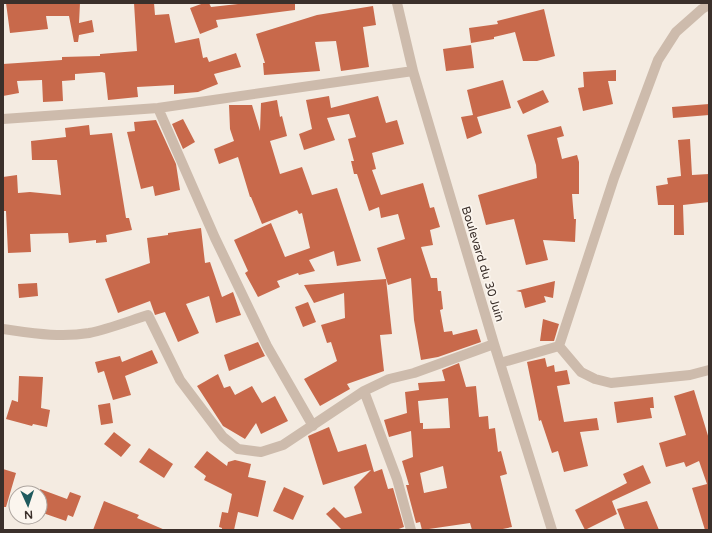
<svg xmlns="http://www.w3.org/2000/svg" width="712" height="533" font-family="'Varela Round',sans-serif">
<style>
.building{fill:#c8694b;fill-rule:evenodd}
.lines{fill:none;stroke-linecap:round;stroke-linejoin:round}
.minor{stroke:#cdbbac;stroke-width:10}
.labels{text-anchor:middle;stroke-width:3.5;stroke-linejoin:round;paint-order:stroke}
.street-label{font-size:12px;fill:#3b302b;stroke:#fbf5ee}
</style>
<rect width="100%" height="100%" fill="#f4ebe1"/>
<path class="building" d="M6,3H80L79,23L92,20L94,32L79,35L78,42H74L69,16H46L48,29L10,33Z
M134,3H154L155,15L169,14L175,43L199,38L203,58L207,57L209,62L236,53L241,67L214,74L218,84L198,92L174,94V85L137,87L138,97L108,100L105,73L102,72L75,74V80L62,81L63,101L43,102L42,80L17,81L19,93L3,96V64L62,60V57L100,56V54L137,51Z
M204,3H209L211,7L247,3H295V10L216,20L218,27L200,34L190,8Z
M373,6L376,25L363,27L369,67L341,71L336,41L315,42L320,71L264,75L263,63H265L256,34L317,15Z
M544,9L555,56L537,61H523L515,32L494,37V39L471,43L469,28L498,24L497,21Z
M471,45L474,68L446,71L443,49Z
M616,70V81H608L613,104L583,111L578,88L584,87L583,72Z
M503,80L511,108L477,117L482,133L467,139L461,117L473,115L467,90Z
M543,90L549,102L523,114L517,101Z
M329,96L331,108L378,96L386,123L397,120L404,144L372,153L376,169L372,170L381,195L423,183L430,208L434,207L440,227L430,230L433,245L421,247L431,278H437L438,291H441L443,309L440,310L444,332L452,331L453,335L477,329L481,342L438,357L421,360L414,320L411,278L388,285L377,248L405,239L398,214L381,218L379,207L369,211L357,174H354L351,161H354L348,139L356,137L349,114L327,118L335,140L304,150L299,134L312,129L306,100Z
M277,100L280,117L282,116L287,136L270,141L280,174L302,167L312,195L337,188L361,261L337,266L334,251L309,260L315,271L299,275L298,273L277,281L280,287L258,297L245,273L248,271L234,240L271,223L285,257L310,248L302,213L299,214L297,210L262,224L251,197H250L238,157L219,164L214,149L234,141L230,129L229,105H252L260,131L261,103Z
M709,104V115L673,118L672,107Z
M183,119L195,142L183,149L172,124Z
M156,120L176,164L180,190L155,196L153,186L141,189L127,132L135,131L134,122Z
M89,125L90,135L112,133L126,218H129L132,230L106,235L107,242L96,243V240L69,243L68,233L30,234L31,252L8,253L6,211H3V177L17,175L18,193L30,192L61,195L57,160H32L31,141L66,137L65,128Z
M561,126L564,136L557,138L562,159L577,155L579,162V194H572L574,219H576L575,242L543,240L548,260L526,265L514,219L486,225L478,195L537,178L536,165L527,135Z
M690,139L692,175L709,174V202L683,205L684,235H674V205H658L656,186L668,184L667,178L681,176L678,140Z
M201,228L205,263L210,262L222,297L233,292L241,315L216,323L209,296L186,304L199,333L178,342L165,312L155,315L150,301L118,313L105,279L150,263L147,238L168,235V233Z
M386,279L392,334L380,335L384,371L347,384L350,389L320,406L304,379L337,361L331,342L327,343L321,325L345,318L344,293L314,303L304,285Z
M555,281L553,298L544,296L546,302L525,308L521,292L516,291Z
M37,283L38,296L19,298L18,284Z
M308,302L316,322L303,327L295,307Z
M543,319L559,324L554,341H540Z
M258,342L265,356L229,371L224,355Z
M152,350L158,363L125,376L131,395L113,400L104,371L98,373L95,362L120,356L122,362Z
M545,358L547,367L554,365L555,372L567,370L570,384L557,386L564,422L597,418L599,430L580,432L588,466L564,472L558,451L552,453L541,420L539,421L527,362Z
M459,363L466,387L476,386L479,417L488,416L489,429L495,428L498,452L501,451L507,474L500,476L512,527L498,530H472L470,523L422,530L420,522L416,523L406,485H409L402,461L413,457L411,431L389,437L384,420L407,413L405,392L419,390L418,383L445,381L442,370ZM448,398L450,428L423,429V423H420L418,401ZM443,466L447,488L424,493L420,473Z
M218,374L224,388L230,386L235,395L252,386L262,403L275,396L288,421L261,434L256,423L245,439L223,426L197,386Z
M19,376L43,377L41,408L50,410L47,427L33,424L32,426L6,419L12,400L18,402Z
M694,390L709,439V530H705L692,488L707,484L699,461L686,467L684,462L666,467L659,443L686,435L674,396Z
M653,397L654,408H650L652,418L617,423L614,402Z
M110,403L113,423L101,425L98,405Z
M329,427L338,452L366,444L374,472L382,469L388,489L393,488L404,527L396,530H342L326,514L334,507L345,518L362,513L354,487L371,470L323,485L308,436Z
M114,432L131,445L121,457L104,444Z
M149,448L173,464L164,478L139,462Z
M207,451L227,466L228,462L235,460L251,464L248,477L266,481L258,517L238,512L234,530H222V528L219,527L222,512L228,513L232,494L204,480L206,476L194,467Z
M643,465L651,483L612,501L617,514L585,530L575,510L627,483L623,474Z
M3,469L16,473L6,507H3Z
M284,487L304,496L293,520L273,511Z
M40,489L67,499L70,492L81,496L73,517L68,515L66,521L40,512Z
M104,501L139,515L137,518L165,530H93Z
M647,501L659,530H625L617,509Z"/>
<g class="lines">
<path class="minor" d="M397,3L413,71L494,344L552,530
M158,108L215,238L267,346L313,426
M3,119L158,108L413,71
M3,329C32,333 60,338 89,333C109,329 129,321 148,315L180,380L223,437L238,449L261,452L283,445L364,391L389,379L414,373L494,344
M559,346L614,178L658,60L676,32L702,9L709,5
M500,363L559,346L581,372L595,379L611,383L690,375L709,370
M364,391L397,479L411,530"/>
</g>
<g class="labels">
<g class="street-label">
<text transform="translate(483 264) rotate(73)" y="4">Boulevard du 30 Juin</text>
</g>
</g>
<rect width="712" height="533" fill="none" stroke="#3b302b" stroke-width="8"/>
<g transform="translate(28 505) rotate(177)"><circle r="19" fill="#fbf5ee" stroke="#aea6a0"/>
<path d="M0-3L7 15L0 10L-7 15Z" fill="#1f5a5e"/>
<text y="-6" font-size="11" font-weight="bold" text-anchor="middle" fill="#3b302b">N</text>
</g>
</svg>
